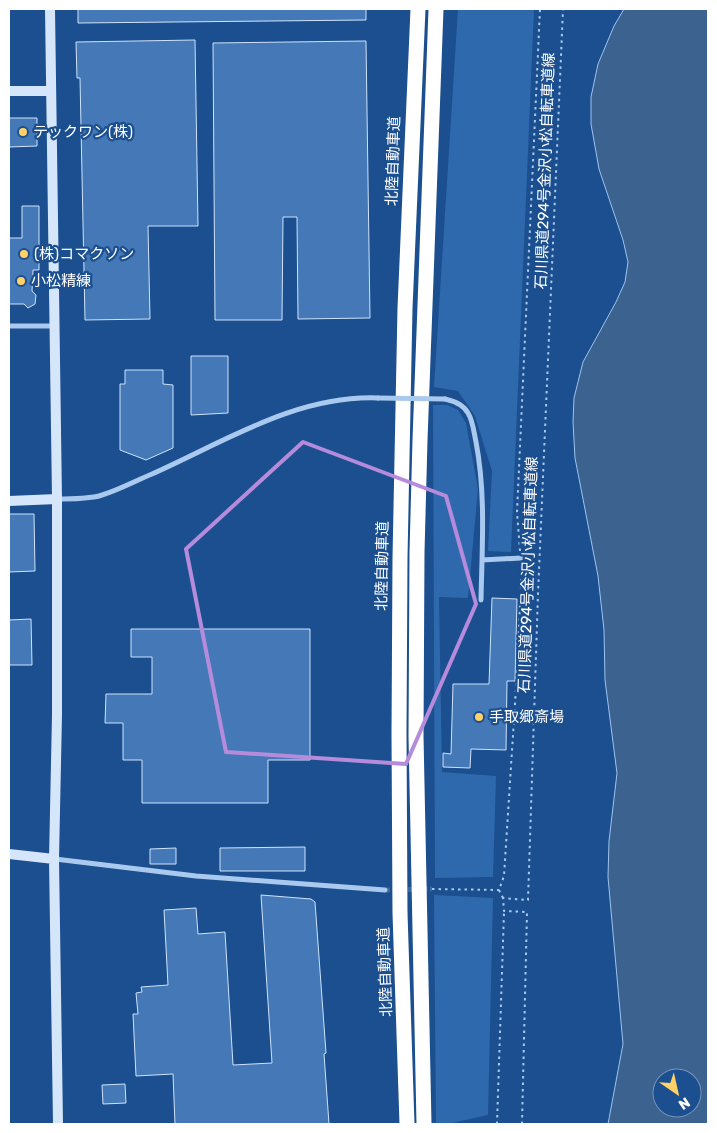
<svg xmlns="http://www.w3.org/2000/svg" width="717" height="1133" font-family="Rubik,'Noto Sans JP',sans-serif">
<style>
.green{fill:#2e69ad}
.water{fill:#3c6290;stroke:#9cc4f0;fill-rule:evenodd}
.building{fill:#4478b7;stroke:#cfe3fa}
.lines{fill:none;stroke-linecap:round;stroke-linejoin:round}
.street-tunnel{stroke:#3d69a0;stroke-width:5;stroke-dasharray:5 2.5;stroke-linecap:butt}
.path{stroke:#a9c9ee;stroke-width:2;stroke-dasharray:2.5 4;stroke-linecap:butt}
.street{stroke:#a9c9ee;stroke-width:5}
.secondary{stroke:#d6e6fa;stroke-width:10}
.highway{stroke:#fff;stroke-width:15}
.street-bridge{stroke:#a9c9ee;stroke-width:5}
.marked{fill:none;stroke:#b68bdc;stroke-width:4;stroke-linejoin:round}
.poi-dot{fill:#ffd166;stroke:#1b4f8f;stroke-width:2}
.labels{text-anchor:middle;stroke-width:4.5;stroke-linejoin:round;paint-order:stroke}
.poi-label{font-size:15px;fill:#fff;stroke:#1b4f8f;text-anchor:start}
.street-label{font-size:15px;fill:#fff;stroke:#1b4f8f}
</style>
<rect width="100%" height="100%" fill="#1b4f8f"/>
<path class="green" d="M458,9H534L511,552L488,551L492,471L475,416L458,391L434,387Z
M433,405H447L458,410L466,423L478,489L468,598L439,597L442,772L496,776L493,877L435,878Z
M434,895L493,898L488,1115L447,1124H436Z"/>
<path class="water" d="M624,9H708V1124H608L623,1044L608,877L609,841L617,773L605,680L604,630L598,576L575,458L573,422L574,398L583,362L616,302L625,282L628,262L623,240L599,169L591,124V97L598,64L614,26ZM662,1078H692V1108H662Z"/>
<path class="building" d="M78,9H366V20L78,23Z
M195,40L198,226H148L150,319L85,320L80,78H77L76,42Z
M366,41L370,318L298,319L297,217H283L282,320H215L213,43Z
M9,118H37V146L9,147Z
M22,206H39V270H33L32,291L36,295L35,304L28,308L24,304H9V238H22Z
M191,356H228V413L191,415Z
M125,370H163V384L173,385V448L146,460L120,450V384H125Z
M9,514H34L35,571L9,572Z
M492,598L517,599L515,681H507L506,750L471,749L470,768L443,767V753L451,754L453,684H489Z
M31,619L32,665H9V620Z
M131,629H310V760H268V803H142V760H123V723H105L106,694H152V657H131Z
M305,847V871H220V848Z
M176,848V864H150V849Z
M261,895L311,899L315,902L326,1053L324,1054L329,1124H175L173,1074L136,1076L133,1014H138L136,993L142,992L141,987L168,985L164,910L196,908L198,934L225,932L233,1065L272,1063Z
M125,1084L126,1103L103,1104L102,1085Z"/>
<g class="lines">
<path class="street-tunnel" d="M385,890L432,889"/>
<path class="path" d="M520,551L517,512L540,9
M432,889L499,890
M503,898L499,890L504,876L516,688L522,565
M497,1124L504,912
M522,1124L527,912L504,911L503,898L528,900L538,594L563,9"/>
<path class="street" d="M9,326H54
M445,399C454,401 463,404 468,413C473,421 474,433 476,442C486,494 482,547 481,600
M57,499C71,499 86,499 99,496C117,491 135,481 152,474C224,442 296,395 378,398
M482,560L521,558
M55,859L196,876L385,890"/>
<path class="secondary" d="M50,9L57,499V715L54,859L58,1124
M9,91H51
M9,501L57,499
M9,854L54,859"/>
<path class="highway" d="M407,1124L400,913L399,733L400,558L405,308L418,9
M424,1124L416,736L417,552L420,440L436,9"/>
<path class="street-bridge" d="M378,398L445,399"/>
</g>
<path class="marked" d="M303,442L446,496L476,604L406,764L226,752L186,549Z"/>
<g class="poi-dot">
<circle cx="23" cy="132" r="5"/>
<circle cx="24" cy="254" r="5"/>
<circle cx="21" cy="281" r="5"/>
<circle cx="479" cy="717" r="5"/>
</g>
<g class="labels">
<g class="poi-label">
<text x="33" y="137">テックワン(株)</text>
<text x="34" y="259">(株)コマクソン</text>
<text x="31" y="286">小松精練</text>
<text x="489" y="722">手取郷斎場</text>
</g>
<g class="street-label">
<text transform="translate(393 161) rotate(-88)" y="5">北陸自動車道</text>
<text transform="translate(545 171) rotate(-88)" y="5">石川県道294号金沢小松自転車道線</text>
<text transform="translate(382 566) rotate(-89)" y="5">北陸自動車道</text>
<text transform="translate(528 575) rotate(-88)" y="5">石川県道294号金沢小松自転車道線</text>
<text transform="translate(385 972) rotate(-92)" y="5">北陸自動車道</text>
</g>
</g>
<rect width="717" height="1133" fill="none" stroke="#ffffff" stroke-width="20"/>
<g transform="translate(677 1093) rotate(146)"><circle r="24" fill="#1b4f8f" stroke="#7695bc"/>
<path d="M0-4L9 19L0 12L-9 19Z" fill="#ffd166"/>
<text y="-8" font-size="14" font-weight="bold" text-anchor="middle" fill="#ffffff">N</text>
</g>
</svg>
